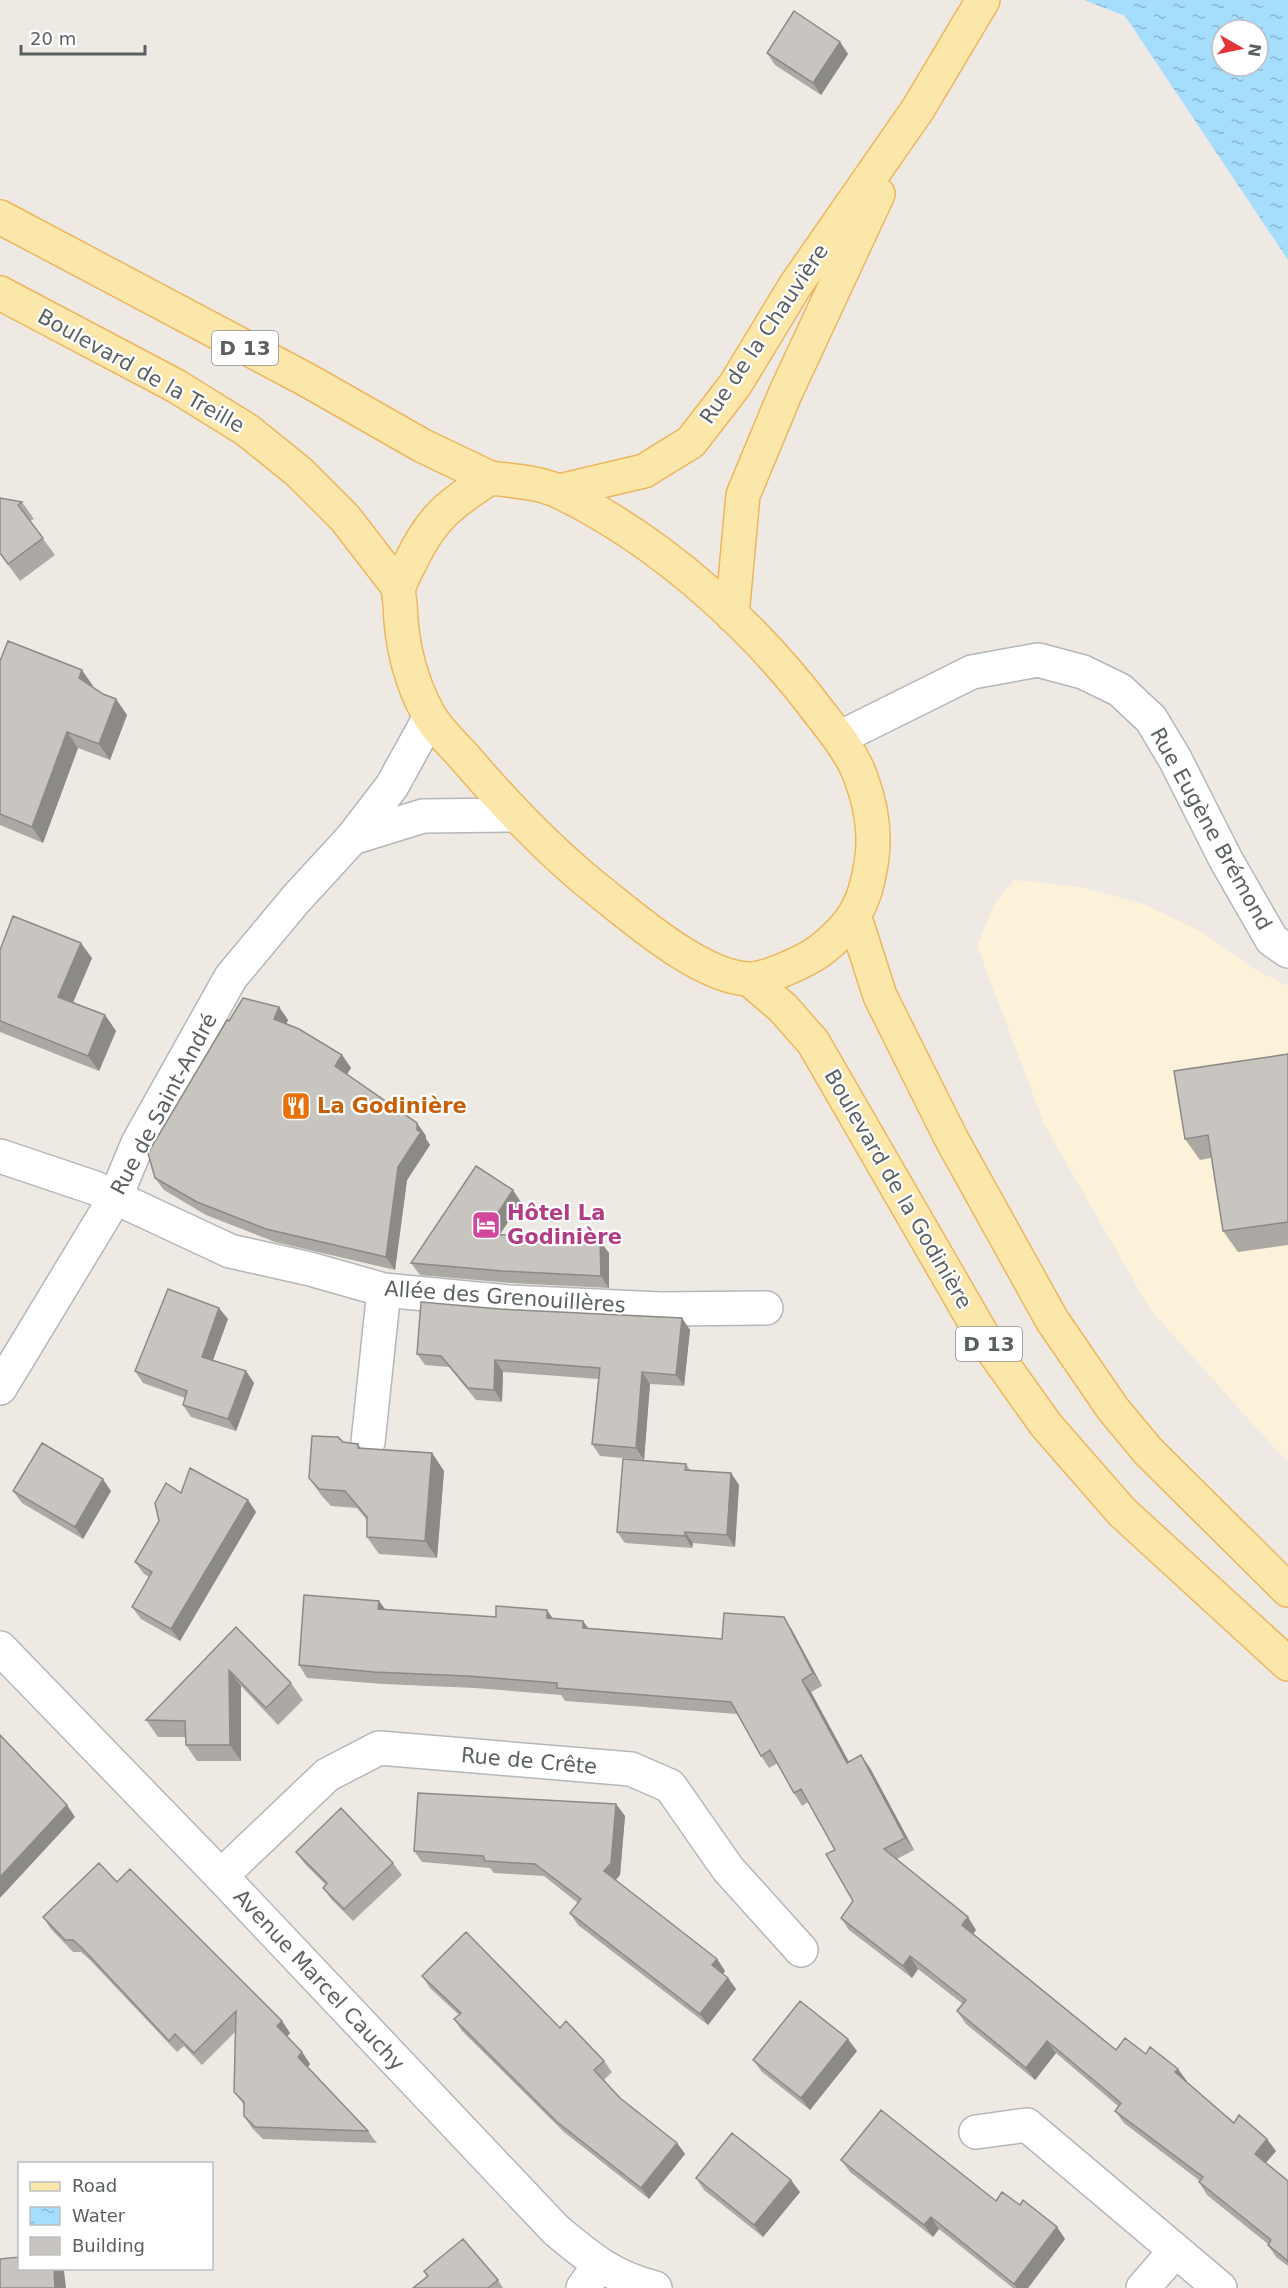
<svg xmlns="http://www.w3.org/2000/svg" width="1288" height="2288" font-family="'DejaVu Sans',sans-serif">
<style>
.commercial{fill:#fcf1d9}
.water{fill:url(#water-ripples);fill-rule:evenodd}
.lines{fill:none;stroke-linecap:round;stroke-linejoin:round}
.minor-casing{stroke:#b4b6ba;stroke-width:36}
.major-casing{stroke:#ecb65e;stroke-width:36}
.minor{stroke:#fff;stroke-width:33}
.major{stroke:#fce7aa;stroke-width:33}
.wall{fill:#aca9a5}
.shaded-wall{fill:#8c8a86}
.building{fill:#c8c5c0;stroke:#8c8a86;stroke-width:1.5}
.labels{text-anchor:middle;stroke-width:4.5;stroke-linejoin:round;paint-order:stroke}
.shield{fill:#fff;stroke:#8c9092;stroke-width:1.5}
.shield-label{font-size:20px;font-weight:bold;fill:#5b6063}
.street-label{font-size:21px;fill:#5b6063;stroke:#fff}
.food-label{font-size:21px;font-weight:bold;fill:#c56008;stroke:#fff;text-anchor:start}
.hotel-label{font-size:21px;font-weight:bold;fill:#b23c85;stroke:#fff;text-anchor:start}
</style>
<defs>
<pattern id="water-ripples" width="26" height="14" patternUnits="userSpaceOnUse" patternTransform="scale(1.5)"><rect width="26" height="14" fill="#a5defc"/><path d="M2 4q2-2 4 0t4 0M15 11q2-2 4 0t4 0" fill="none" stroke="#89b7d0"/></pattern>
</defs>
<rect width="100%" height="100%" fill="#eeeae3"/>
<path class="commercial" d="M1014,880L1080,887L1141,903L1202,932L1254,969L1288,986V1461L1277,1451L1150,1309L1045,1126L977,946L994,904Z"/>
<path class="water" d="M1084,0H1288V260L1125,16ZM1222,30H1258V66H1222Z"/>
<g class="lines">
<g class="minor-casing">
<path id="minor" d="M839,738L972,672L1038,660L1083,672L1120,690L1151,719L1175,759L1226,860L1272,940L1288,951
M352,838L423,816L515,815
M0,1156L95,1188L230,1251L310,1269L384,1290L509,1302L661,1309L766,1308
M0,1388L115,1198L138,1143L231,977L296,899L352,838L392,786L430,717
M368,1442L384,1290
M0,1648L221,1876L556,2230C590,2258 611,2277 655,2288
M221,1876L327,1775L379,1748L631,1769L670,1786L728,1869L801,1950
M976,2132L1027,2125L1220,2288
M583,2288L599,2265
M1143,2288L1175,2251"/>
</g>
<g class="major-casing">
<path id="major" d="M0,217L307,380L423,446L490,478
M0,293L176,386L247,430L299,472L345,518L399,588
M490,478C514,481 540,482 562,493C662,542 756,627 822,716C836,734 853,755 861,778C871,805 876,836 871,864C865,904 853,925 821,950C806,961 766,980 747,979C701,976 638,922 603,894C552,854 509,809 467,760C455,746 438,731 429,715C410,681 401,641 400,603C399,598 398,593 399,588C401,579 407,569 411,561C432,517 450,504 490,478Z
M559,491L644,471L691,442L735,385L795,286L918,109L983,0
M732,615L743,495L785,394L878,194
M855,918L880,996L952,1140L1052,1320L1113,1409L1148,1451L1288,1590
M749,979L783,1008L813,1042L984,1338L1046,1425L1122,1512L1288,1664"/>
</g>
<use href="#minor" class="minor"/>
<use href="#major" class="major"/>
</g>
<path class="wall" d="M840,42L848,54L821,95L775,65L767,53Z
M0,498L22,502L34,519L30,521L55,555L20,581L0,554Z
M0,661L93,686V687L103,694L116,699L127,715L110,760L78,748L43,843L0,825Z
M0,950L92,958L73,1002L105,1015L116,1031L99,1071L0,1032Z
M279,1007L288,1020L286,1024L342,1055L351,1068L347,1074L417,1123L426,1136V1139L430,1145L407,1180L395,1270L275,1242L206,1215L164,1190L155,1178L229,1021Z
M1288,1054V1245L1238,1252L1223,1231L1211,1158L1200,1160L1185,1139Z
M521,1202L500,1235L609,1253V1288L510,1283L420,1275L411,1263Z
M500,1309L682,1318L690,1330L684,1386L650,1384L644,1460L600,1456L592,1444L598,1379L503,1372L502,1402L476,1400L449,1367L425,1365L417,1354Z
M228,1319L213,1360L246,1371L254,1383L236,1431L191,1417L183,1405L185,1398L143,1383L135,1371Z
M343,1442L358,1444L361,1448L432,1453L444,1471L437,1558L379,1554L367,1537V1520L357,1508L331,1506L321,1495L309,1478Z
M686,1464L690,1470L731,1473L739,1485L735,1547L693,1543L692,1548L625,1543L617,1532Z
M13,1491H111L83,1539L22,1503Z
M181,1493L248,1500L256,1512L180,1641L141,1619L132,1607L149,1577L144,1574L135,1562Z
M385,1610L496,1617L547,1610L553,1619L583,1621L588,1628L722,1639L784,1617L792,1630L822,1686L811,1692L849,1762L861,1755L870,1768L914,1850L897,1859L976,1930L973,1934L1116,2050L1146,2054L1178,2069L1186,2082L1234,2123L1276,2151L1266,2163L1288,2181V2266L1276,2257L1268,2245V2244L1207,2195L1199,2182L1200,2181L1124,2123L1115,2111L1118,2106L1056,2053L1035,2080L966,2024L957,2011L963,2004L918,1969L912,1978L849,1930L841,1918L853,1901L835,1850L808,1802L802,1806L794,1793L778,1763L769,1768L761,1756L737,1714L565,1701L561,1695L475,1688L383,1684L307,1678L299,1665Z
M236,1627L291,1683L303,1700L278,1725L241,1686V1761H197L186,1745L185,1737H158L146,1720Z
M616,1804L625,1816L620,1875L615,1880L717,1959L725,1971L723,1974L728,1978L736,1989L708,2025L578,1925L570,1913L578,1903L544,1876L494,1873L490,1868L422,1862L414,1851Z
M296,1852L393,1863L402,1875L353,1921L332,1900L323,1888L326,1885L305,1864Z
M117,1882L282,2021L290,2033L287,2036L302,2052L310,2064L308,2067L368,2131L377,2143L263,2139L252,2128L244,2116V2105L234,2092L235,2032L202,2065L184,2046L177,2052L90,1960L81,1952H73L51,1929L43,1917Z
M422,1976L560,2028L604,2061L612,2072L604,2080L620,2098L677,2143L685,2154L649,2199L564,2132L462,2031L454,2019L459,2015L430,1988Z
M857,2051L810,2110L762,2072L753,2060Z
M841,2160L996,2201L1020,2205L1057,2227L1065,2239L1028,2288H1013L939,2229L933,2237L850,2172Z
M696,2178L800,2192L763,2237L704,2190Z
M424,2271L498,2280L503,2288H413L427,2276Z"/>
<path class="shaded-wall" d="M840,42L848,54L821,95L813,83Z
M82,670L93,686L90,694L79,678Z
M116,699L127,715L110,760L99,744Z
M67,732L78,748L43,843L32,827Z
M81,943L92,958L69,1012L58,997Z
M279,1007L288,1020L283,1031L274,1019Z
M105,1015L116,1031L99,1071L88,1056Z
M342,1055L351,1068L344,1079L335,1066Z
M417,1123L426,1136V1139L430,1145L407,1180L395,1270L386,1257L398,1167L417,1130Z
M513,1190L521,1202L491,1247L483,1235Z
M600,1241L609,1253V1288L601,1276Z
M219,1308L228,1319L210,1368L202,1357Z
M682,1318L690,1330L684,1386L676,1375Z
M495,1360L503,1372L502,1402L494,1390Z
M246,1371L254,1383L236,1431L228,1419Z
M642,1372L650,1384L644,1460L636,1448Z
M432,1453L444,1471L437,1558L425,1541Z
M731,1473L739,1485L735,1547L727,1535Z
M103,1479L111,1491L83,1539L75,1527Z
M248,1500L256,1512L180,1641L171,1629Z
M685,1532L693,1543L692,1548L685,1536Z
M379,1601L388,1613L378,1609Z
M547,1610L555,1622L547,1618Z
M784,1617L792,1630L822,1686L813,1673Z
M583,1621L592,1634L583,1628Z
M229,1670L241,1686V1761L230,1745Z
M802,1680L811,1692L856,1775L847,1763Z
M861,1755L870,1768L914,1850L905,1838Z
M616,1804L625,1816L620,1875L613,1883L604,1871Z
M67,1805L75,1817L0,1898V1877Z
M968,1917L976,1930L971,1937L962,1925Z
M910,1956L918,1969L912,1978L903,1966Z
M717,1959L725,1971L720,1977L712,1965Z
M728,1978L736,1989L708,2025L700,2014Z
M282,2021L290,2033L286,2038L277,2026Z
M848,2039L857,2051L810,2110L801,2098Z
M1047,2041L1056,2053L1035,2080L1026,2068Z
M302,2052L310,2064L306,2069L298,2057Z
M1178,2069L1187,2081L1184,2085L1175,2072Z
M1267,2139L1276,2151L1263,2166L1255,2154Z
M677,2143L685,2154L649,2199L641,2188Z
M791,2180L800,2192L763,2237L754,2225Z
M931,2217L939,2229L933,2237L924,2225Z
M1057,2227L1065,2239L1028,2288H1017L1014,2284Z
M54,2268H63L64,2271L66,2288H55Z"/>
<path class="building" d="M794,11L840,42L813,83L767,53Z
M0,498L22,502L18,505L43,538L8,564L0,553Z
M8,641L82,670L79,678L103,694L116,699L99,744L67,732L32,827L0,814V661Z
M13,916L81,943L58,997L105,1015L88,1056L0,1021V950Z
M243,998L279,1007L274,1019L299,1029L342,1055L335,1066L417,1123V1130L421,1132L398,1167L386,1257L266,1229L197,1202L155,1178L148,1153L227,1020L229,1021Z
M1288,1054V1222L1223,1231L1208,1135L1185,1139L1174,1071Z
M476,1166L513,1190L483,1235L589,1234L600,1241L601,1276L502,1271L411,1263Z
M168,1289L219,1308L202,1357L246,1371L228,1419L183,1405L187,1391L135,1371Z
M421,1302L500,1309L682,1318L676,1375L642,1372L636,1448L592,1444L600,1368L495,1360L494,1390L468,1388L441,1356L417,1354Z
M312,1436L338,1437L343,1442L358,1444V1448L432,1453L425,1541L367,1537V1517L345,1491L319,1489L309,1478Z
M42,1443L103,1479L75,1527L13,1491Z
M623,1459L686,1464L685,1470L731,1473L727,1535L685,1532V1536L617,1532Z
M190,1468L248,1500L171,1629L132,1607L152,1572L135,1562L159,1521L155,1503L166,1483L181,1493Z
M304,1595L379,1601L378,1609L496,1617V1606L547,1610V1618L583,1621V1628L722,1639L724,1613L784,1617L813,1673L802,1680L847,1763L861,1755L905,1838L884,1849L968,1917L962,1925L1116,2050L1125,2038L1146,2054L1150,2047L1178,2069L1175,2072L1234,2123L1239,2115L1267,2139L1255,2154L1288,2181V2261L1268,2245L1271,2240L1199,2182L1203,2177L1115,2111L1121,2103L1047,2041L1026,2068L957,2011L966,2000L910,1956L903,1966L841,1918L853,1901L826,1854L835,1850L801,1789L794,1793L770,1750L761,1756L731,1702L557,1688V1683L467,1676L374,1672L299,1665Z
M236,1627L291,1683L266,1708L229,1670L230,1745H186L185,1721L146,1720Z
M0,1735L67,1805L0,1877Z
M418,1793L616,1804L611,1863L604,1871L717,1959L712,1965L728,1978L700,2014L570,1913L581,1899L535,1864L485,1861L483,1856L414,1851Z
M341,1808L393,1863L344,1909L323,1888L327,1883L296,1852Z
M99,1863L117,1882L130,1869L282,2021L277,2026L302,2052L298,2057L368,2131L255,2127L244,2116V2102L234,2092L236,2011L194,2053L175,2034L169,2041L82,1948L73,1940H65L43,1917Z
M466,1932L560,2028L566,2021L604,2061L594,2070L620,2098L677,2143L641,2188L556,2121L454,2019L461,2013L422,1976Z
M800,2001L848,2039L801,2098L753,2060Z
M881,2110L996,2201L1002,2192L1020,2205L1023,2200L1057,2227L1014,2284L931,2217L924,2225L841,2160Z
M732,2133L791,2180L754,2225L696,2178Z
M463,2239L498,2280L488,2288H413L428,2276L424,2271Z
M20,2257V2268H54L55,2288H0V2259Z"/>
<defs>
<g id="restaurant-square" transform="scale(1.5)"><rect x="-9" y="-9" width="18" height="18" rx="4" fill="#e8710a" stroke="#fff"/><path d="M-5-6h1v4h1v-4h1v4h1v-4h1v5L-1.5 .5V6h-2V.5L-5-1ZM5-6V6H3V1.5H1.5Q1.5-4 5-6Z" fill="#fff"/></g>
<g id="hotel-square" transform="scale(1.5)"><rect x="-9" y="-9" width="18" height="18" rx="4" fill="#d1479c" stroke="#fff"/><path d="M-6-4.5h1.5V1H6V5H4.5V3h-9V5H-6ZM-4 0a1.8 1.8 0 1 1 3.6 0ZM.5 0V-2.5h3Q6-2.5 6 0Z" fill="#fff"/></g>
</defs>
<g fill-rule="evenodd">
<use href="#restaurant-square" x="296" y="1106"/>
<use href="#hotel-square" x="486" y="1225"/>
</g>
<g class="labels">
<g class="shield">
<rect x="212" y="331" width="66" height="34" rx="4.5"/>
<rect x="956" y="1327" width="66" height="34" rx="4.5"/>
</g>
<g class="shield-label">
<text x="245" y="355">D 13</text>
<text x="989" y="1351">D 13</text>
</g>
<g class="street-label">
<text transform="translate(764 334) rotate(-56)" y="7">Rue de la Chauvière</text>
<text transform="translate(141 371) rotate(29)" y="7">Boulevard de la Treille</text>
<text transform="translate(1211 829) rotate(61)" y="7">Rue Eugène Brémond</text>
<text transform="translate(164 1104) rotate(-62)" y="7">Rue de Saint-André</text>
<text transform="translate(898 1189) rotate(60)" y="7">Boulevard de la Godinière</text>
<text transform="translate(505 1297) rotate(4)" y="7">Allée des Grenouillères</text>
<text transform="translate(529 1761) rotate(5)" y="7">Rue de Crête</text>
<text transform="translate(319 1980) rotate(47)" y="7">Avenue Marcel Cauchy</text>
</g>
<g class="food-label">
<text x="317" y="1113">La Godinière</text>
</g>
<g class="hotel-label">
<text x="507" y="1220">Hôtel La<tspan x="507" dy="24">Godinière</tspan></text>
</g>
</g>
<rect x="18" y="2162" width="195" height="108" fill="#ffffff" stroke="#bdbfc1" stroke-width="1.5"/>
<rect x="30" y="2182" width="30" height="9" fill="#fce7aa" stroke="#bdbfc1" stroke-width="1.5"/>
<text x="72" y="2192" font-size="18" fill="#5b6063">Road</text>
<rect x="30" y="2207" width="30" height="18" fill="url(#water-ripples)" stroke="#bdbfc1" stroke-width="1.5"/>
<text x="72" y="2222" font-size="18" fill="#5b6063">Water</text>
<rect x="30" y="2237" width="30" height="18" fill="#c8c5c0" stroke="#bdbfc1" stroke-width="1.5"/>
<text x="72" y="2252" font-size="18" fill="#5b6063">Building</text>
<g transform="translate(1240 48) rotate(99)"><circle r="28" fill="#ffffff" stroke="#bdbfc1" stroke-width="1.5"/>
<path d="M0-4.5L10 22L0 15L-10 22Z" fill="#e33437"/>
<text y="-9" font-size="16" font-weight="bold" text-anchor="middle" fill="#5b6063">N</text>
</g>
<path d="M21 45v9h124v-9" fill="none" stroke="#5b6063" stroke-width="3"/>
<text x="30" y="45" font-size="18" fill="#5b6063" stroke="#ffffff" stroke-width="4.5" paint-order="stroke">20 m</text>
</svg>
